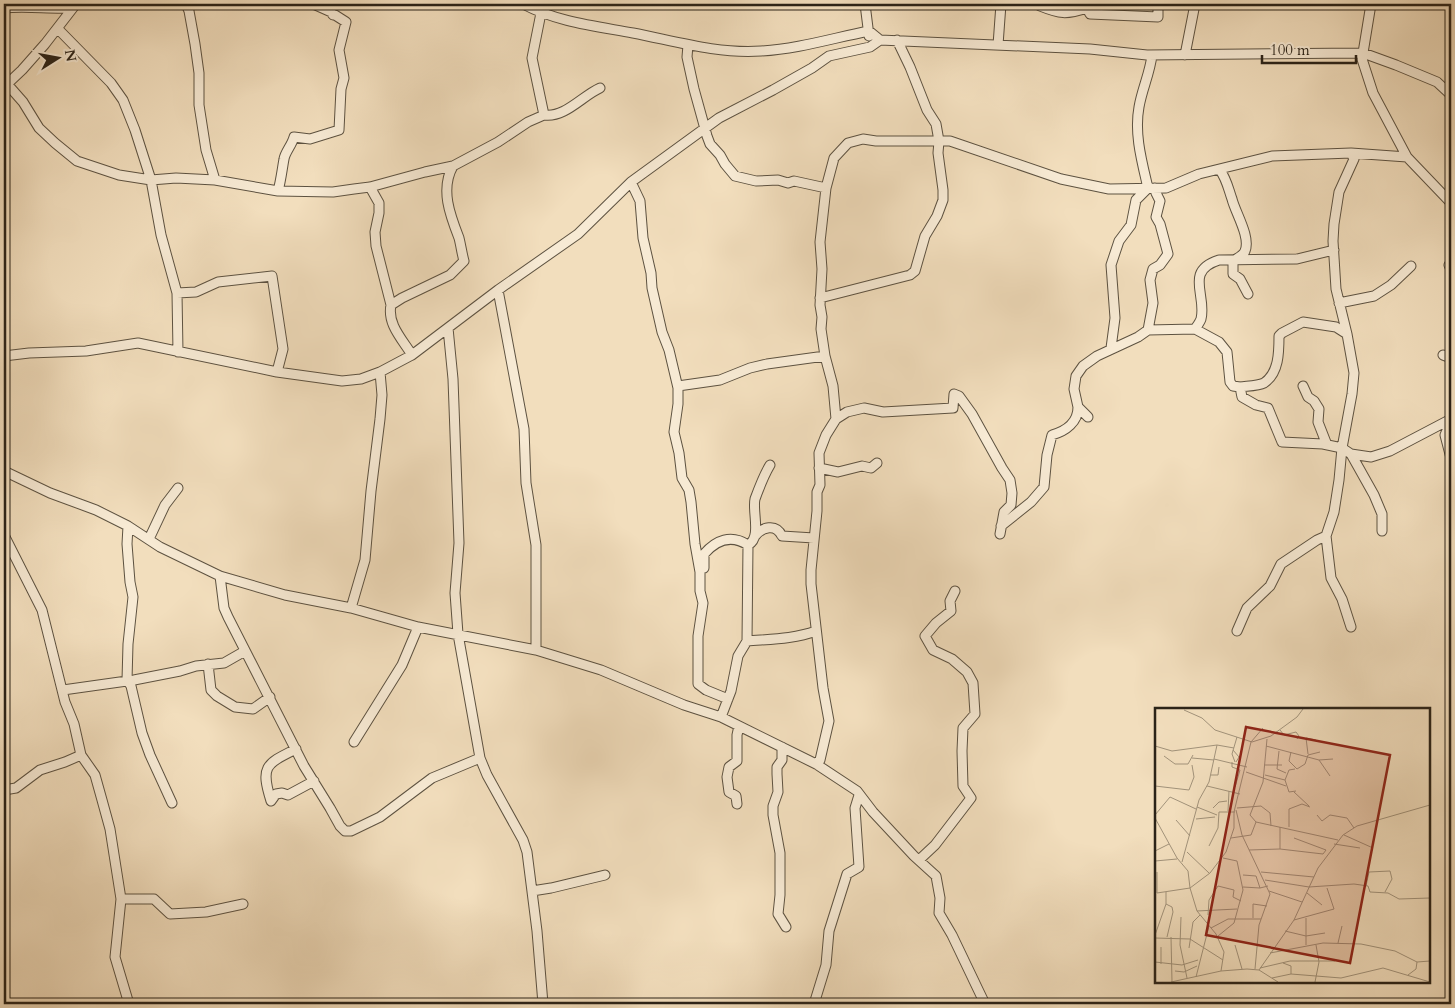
<svg xmlns="http://www.w3.org/2000/svg" width="1455" height="1008" font-family="Cardo,serif">
<style>
.lines{fill:none;stroke-linecap:round;stroke-linejoin:round}
.minor-casing{stroke:#5d5241;stroke-width:11}
.minor{stroke:#f7ead4;stroke-width:9}
.inset-road{fill:none;stroke:#a2937b;stroke-width:1}
.view{fill:#8f2418;fill-opacity:0.15;stroke:#8f2418;stroke-width:2.5}
.inset-edge{fill:none;stroke:#2b2318;stroke-width:2.5}
</style>
<rect width="100%" height="100%" fill="#f2debd"/>
<filter id="stains"><feTurbulence type="fractalNoise" baseFrequency=".004" numOctaves="4"/><feColorMatrix values="0 0 0 0 .2 0 0 0 0 .09 0 0 0 0 .02 0 0 0 .5 -.17"/></filter>
<radialGradient id="worn" r=".72"><stop offset=".6" stop-color="#630" stop-opacity="0"/><stop offset="1" stop-color="#630" stop-opacity=".3"/></radialGradient>
<g class="lines">
<g class="minor-casing">
<path id="minor" d="M186,4L189,11L195,44L199,73V105L206,150L215,180
M523,4C557,22 595,26 633,33C675,41 717,54 761,51C798,49 833,38 869,31L880,40
M865,4L869,36
M1371,4L1362,59L1373,93L1407,157L1451,203
M1040,6C1060,14 1066,15 1087,8L1090,14L1158,17V4
M4,8C26,6 49,9 72,8
M58,29L111,83L123,100L135,130L151,180L161,235L177,293L178,352
M688,45L687,57L694,89L707,136L710,144L720,155L725,164L735,176L756,181L778,180L788,183L794,181L826,188L820,242L822,269L820,305L822,317L821,329L825,356L833,386L836,419L826,435L819,453L820,485L817,492V511L811,570V584L823,688L829,721L820,760L816,764
M998,45L1001,4
M1185,55L1195,4
M8,85L23,102L39,128L55,143L77,161L119,175L151,180L176,178L215,180L278,191L333,192L354,189L370,187L425,172L453,166L498,142L528,122L544,115L532,58L541,13
M4,87L22,70L45,44L76,4
M544,115C565,118 582,96 600,88
M1351,153L1354,159L1339,192L1334,224L1333,241L1336,289L1347,334L1354,373L1352,394L1342,448L1339,480L1334,512L1326,536L1331,578L1342,599L1351,627
M1220,170C1227,180 1228,188 1232,199C1235,212 1251,237 1245,251C1243,256 1237,258 1233,261V274L1240,279L1248,294
M631,182L640,201L643,238L651,273L652,288L662,332L669,350L678,388V404L674,432L679,453L682,478L689,490L691,502L695,544L700,572V591L703,603L698,636V684L706,690L728,699
M370,187L379,203V213L375,232L376,246L391,305
M826,188L834,158L848,143L863,139L876,141H950L1061,179L1109,189L1166,188L1199,174L1272,156L1351,153L1407,157
M278,191C281,180 282,170 284,159C285,152 292,145 294,137L310,139L339,130L341,89L344,78L339,50L346,22L335,15H333L331,12L313,4
M1451,262L1449,265L1451,270
M498,290L524,429L526,483L536,545V650
M177,293L196,292L218,282L272,276L283,349L277,372
M820,298L910,275L915,271L925,236L937,216L943,200V190L938,153L939,141L936,124L927,110L910,67L897,40
M1339,303L1374,296L1391,285L1411,266
M448,328L453,379L459,543L455,593L458,634L480,758L487,775L523,840L527,852L537,931L543,1004
M1195,329C1197,326 1200,322 1201,319C1207,295 1184,271 1219,260L1297,259L1334,250
M1148,330L1153,303L1150,280L1153,269L1160,265L1168,254L1160,224L1156,217L1160,201L1156,193L1155,188
M1347,334L1336,327L1303,322L1282,333L1279,336C1279,352 1279,373 1264,383C1258,386 1247,386 1240,387L1242,397L1256,405L1268,408L1282,442L1323,444L1342,448L1351,454L1374,495L1382,514V531
M1111,348L1115,318L1111,265L1119,241L1131,225L1136,200L1148,188C1142,162 1134,134 1139,107C1142,89 1150,73 1152,55
M412,355C402,339 387,324 391,305L402,298L450,275L464,261C462,254 461,246 459,238C450,215 440,189 453,166
M1443,355L1451,358
M4,356L29,353L86,351L138,343L277,372L342,381L361,379L380,372L412,355L498,290L578,234L631,182L719,118L773,90L812,68L829,56L870,47L880,40L1090,49L1147,55L1363,53L1396,65L1437,82L1451,95
M678,386L720,380L750,368L767,364L825,356
M1303,386L1308,397L1314,401L1319,409L1318,422L1327,445
M1088,417L1078,407L1074,389L1076,376L1083,366L1097,356L1138,337L1148,330L1195,329L1219,342L1227,352L1230,382L1233,386L1240,387
M836,419L847,412L864,408L883,412L953,408L954,394L959,396L972,414L1002,468L1010,480L1012,493L1011,505L1004,512L1000,534
M1451,422L1445,435L1451,458
M1351,454L1371,457L1390,451L1451,419
M819,468L838,472L862,466L871,468L877,463
M4,471L50,493L96,510L128,526L160,547L220,576L285,595L351,608L418,627L536,650L601,670L684,705L721,717L816,764L857,791L873,812L914,856L936,876L940,898L939,913L952,935L985,1004
M128,526L127,544L130,582L133,597L128,644L127,680L131,686L142,733L150,755L172,803
M1001,526L1031,502L1044,487L1047,455L1052,435C1066,431 1078,422 1078,407
M4,535L42,610L65,702L74,724L81,755L95,775L102,800L110,829L121,899L115,957L129,1004
M755,536C762,527 776,523 782,536L814,538
M149,539L165,505L178,488
M704,568V554C716,540 731,534 748,545
M220,576L224,608L228,617L304,766L330,808L340,826L345,831H351L380,817L432,778L480,758
M351,608L365,560L371,491L380,419L382,395L380,372
M1237,631L1247,608L1270,586L1281,564L1317,540L1326,536
M747,641C771,639 794,639 816,631
M208,664L211,690L217,696L235,707L253,709L270,697
M63,690L134,680L180,671L196,666L224,663L245,651
M721,717L731,691L738,656L747,641L748,545C762,538 752,511 755,499C759,488 764,475 770,465
M354,742L402,665L418,627
M782,747V760L777,767V774L778,792L773,806V815L780,853V895L778,914L786,927
M296,749C266,764 260,766 271,801L276,794L282,793L288,795L314,781
M4,790L16,788L40,770L65,762L81,755
M737,804L736,796L729,792L727,777L729,767L737,761V735L739,726
M919,860L935,845L971,798L963,786L962,751L963,728L975,714L973,683L967,672L952,659L933,650L925,636L936,623L951,611L950,601L955,591
M532,891L551,888L605,875
M121,899H154L170,914L206,912L243,904
M814,1004L826,965L829,931L847,874L859,867L855,808L859,795"/>
</g>
<use href="#minor" class="minor"/>
</g>
<g transform="translate(1155 708)">
<rect width="275" height="275" fill="#f2debd"/>
<path class="inset-road" d="M29,2L47,10L60,22L97,34L116,28L142,9L148,1M125,22L129,27L141,24L144,28L142,31M62,37L79,40M0,38L17,43L62,37L54,74L44,92L27,154M111,38L164,52L178,51M78,42L84,49L81,54M124,43L122,61L131,65M136,44L134,53L142,61L150,56L153,47L165,44M153,46L151,30L161,32M9,48L20,56H33L38,47M37,50L59,52M59,51L92,59M164,52L175,68M77,54V59L85,62L80,79M80,54L77,46L82,29M109,57H127M140,61L134,62L130,72L134,84L141,83M91,64L131,78M56,67H63L64,59M110,67L130,72M0,78L34,82L39,69L37,57M52,78L85,86M139,84L154,98M42,99L62,107M58,100L64,94L72,93M82,100L106,98L115,105L116,118M81,102L87,127L115,186L104,217L100,261M73,103L74,83M0,107L15,89L41,101M162,107L167,113L175,107L192,110L199,120M0,110L22,150L33,163L35,180L2,185V164M41,111L60,109M21,112L35,128M101,114L95,107L108,74L112,31M125,119V141M134,119V101L147,96L155,99M189,127L218,140M76,130L96,127L101,114L183,132M139,130L171,142M179,136L205,140M54,138L63,120L64,104H80M94,142L125,141L168,146L171,142M0,143L14,136M32,144L54,165M0,153L22,151M106,164L159,169M88,167L101,168L105,180L113,178M110,172L154,179L199,176L213,178L215,184L233,185L244,191L275,190M211,178L214,164L235,163L237,171L230,184M88,179L105,180M114,183L147,194M152,185L167,197M11,196L17,199L18,204L12,229M42,203L82,201M53,207L54,192L63,178L79,182L78,189L86,193M26,209L25,237L32,270M98,210V196L112,198M151,210V237M139,212L179,201L172,180M56,220L73,211H106M130,223L151,228L170,225M0,227L11,196V184M63,228L79,215L88,182L82,153L68,150M16,229L17,274M0,230L35,231L68,252M183,235L187,218M80,237L87,261M34,240L38,214L45,207M115,245L168,235L206,236L240,243L262,254M0,254L27,257L43,252M128,255L136,258V266M6,256V239M105,260L135,253H180M104,262L139,212L163,160L188,127L202,118L275,97M20,263L29,264L42,258M66,263L69,244L61,226L42,203L35,180L55,165L71,144L79,120V104L96,34L108,20M253,267L261,261L262,254L275,253M41,269L54,218M117,270L136,266L186,270L228,260L275,274M16,274L66,263L92,261L104,262L123,274M160,274L164,254L161,237"/>
<path class="view" d="M91,19L235,47L195,255L51,227Z"/>
<rect width="275" height="275" class="inset-edge"/>
</g>
<rect width="1455" height="1008" fill="none" stroke="#f2debd" stroke-width="20"/>
<rect x="5" y="5" width="1445" height="998" fill="none" stroke="#2b2318" stroke-width="2.5"/>
<rect x="10" y="10" width="1435" height="988" fill="none" stroke="#2b2318"/>
<g transform="translate(58 58) rotate(79)" stroke="#f7ead4" stroke-width="4" paint-order="stroke">
<path d="M0-4L9 19L0 12L-9 19Z" fill="#2b2318"/>
<text y="-8" font-size="14" font-weight="bold" text-anchor="middle" fill="#2b2318">N</text>
</g>
<path d="M1262 55v8h94v-8" fill="none" stroke="#2b2318" stroke-width="2.5"/>
<text x="1270" y="55" font-size="15" fill="#2b2318" stroke="#f7ead4" stroke-width="4" paint-order="stroke">100 m</text>
<rect width="100%" height="100%" filter="url(#stains)"/>
<rect width="100%" height="100%" fill="url(#worn)"/>
</svg>
